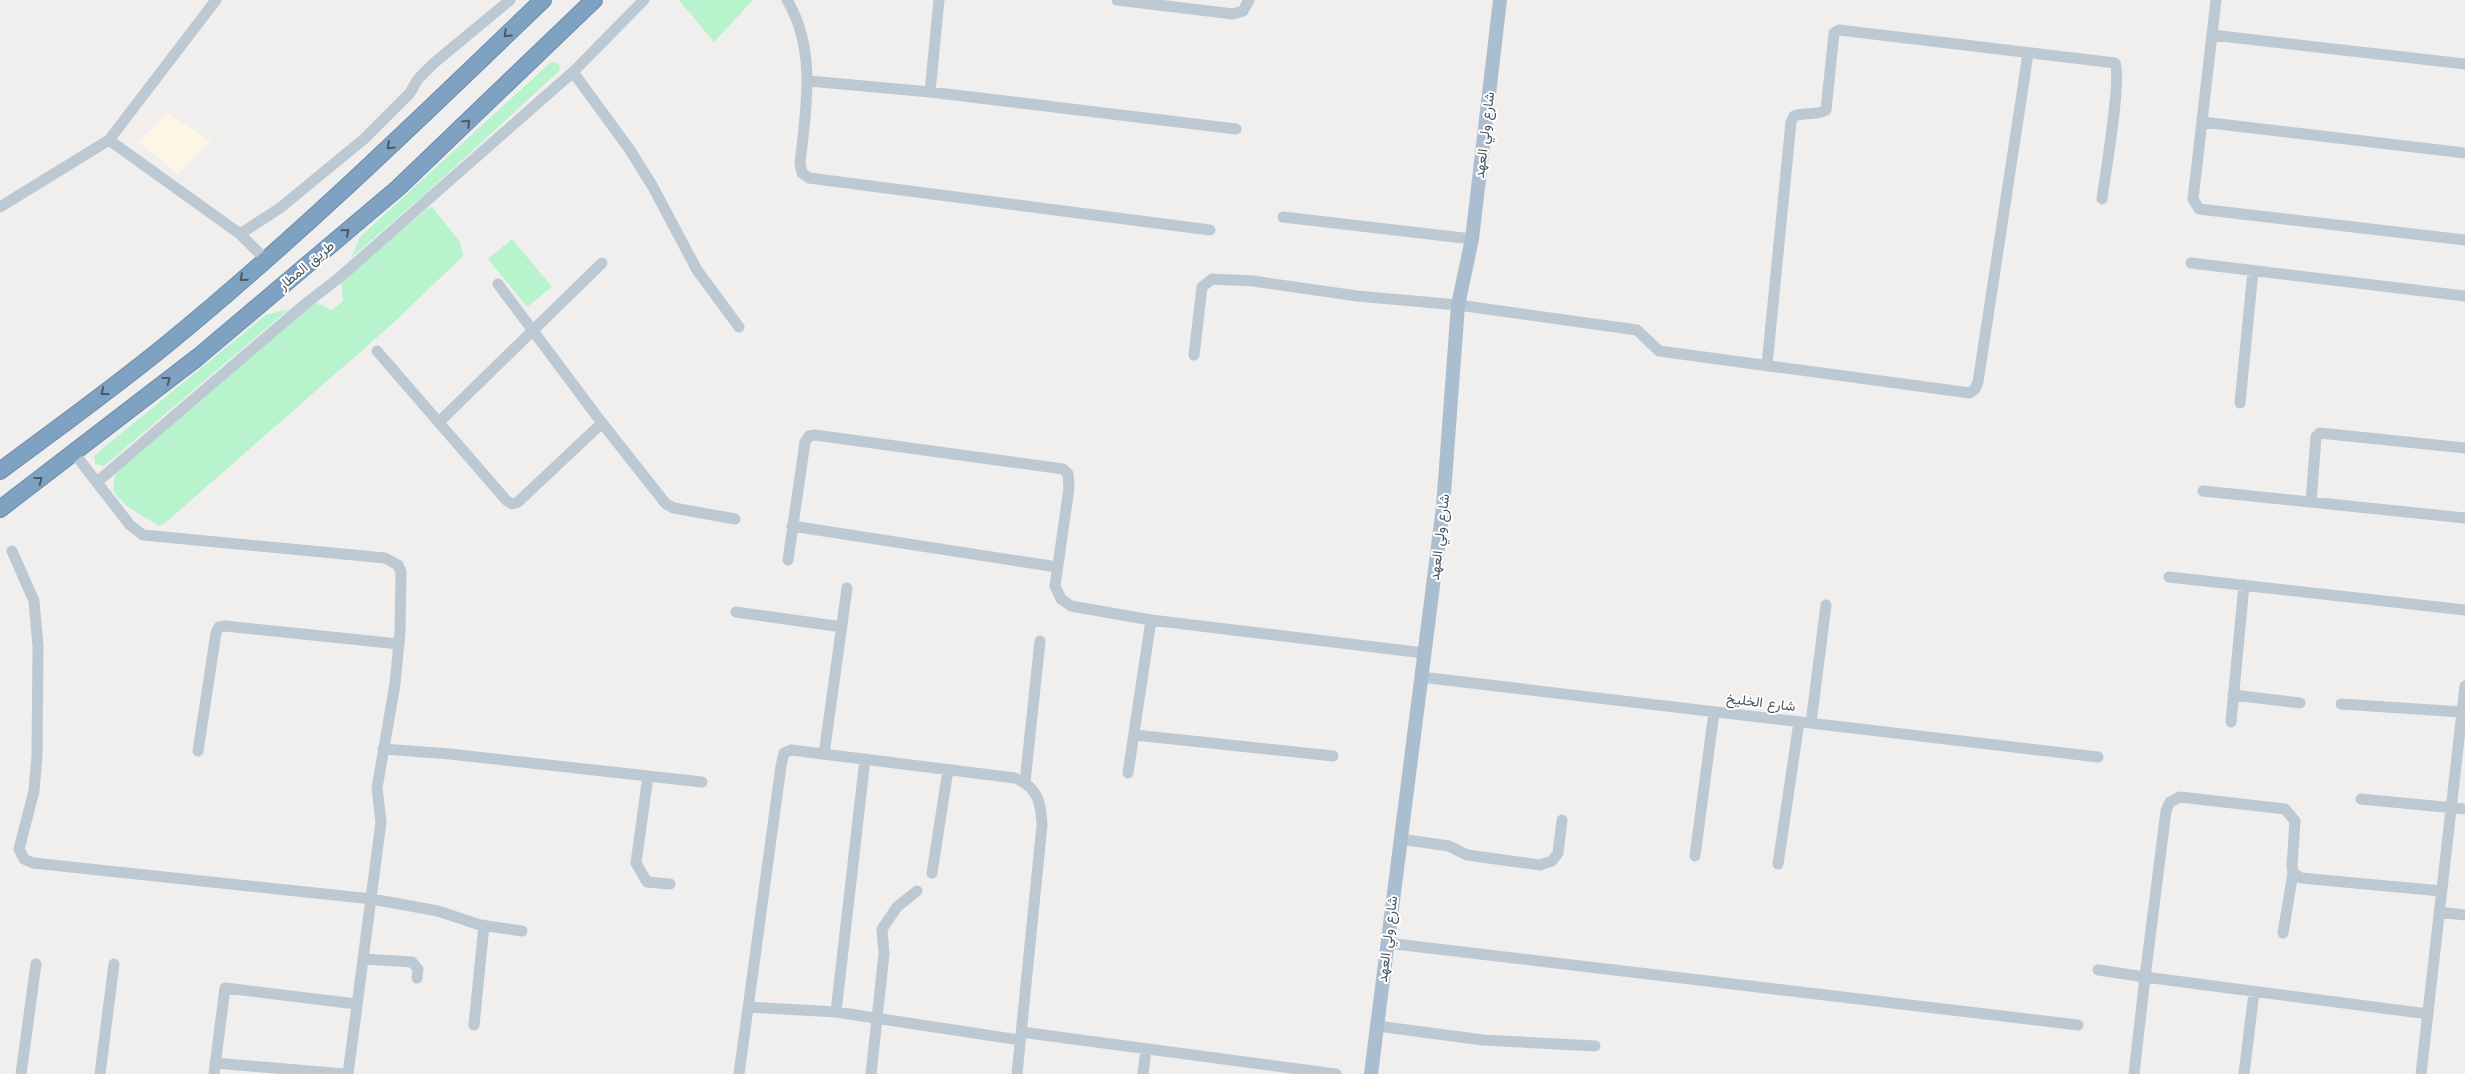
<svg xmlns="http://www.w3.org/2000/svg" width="2465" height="1074" font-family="'Work Sans',Vazirmatn,sans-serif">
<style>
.commercial{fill:#fef6e5}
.green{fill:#b7f3cd}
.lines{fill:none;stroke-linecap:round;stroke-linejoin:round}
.highway-casing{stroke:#6c8dae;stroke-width:18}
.minor{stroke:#bdc9d2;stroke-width:11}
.major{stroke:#abbed0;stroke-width:14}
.highway{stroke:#80a2c2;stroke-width:16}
.oneway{stroke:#4a5a67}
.labels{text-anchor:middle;stroke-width:4;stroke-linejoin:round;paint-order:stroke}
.street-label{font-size:14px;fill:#44525d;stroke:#fff}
</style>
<rect width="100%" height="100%" fill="#f1eeee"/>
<path class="commercial" d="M168,113L211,141L178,174L138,142Z"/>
<path class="green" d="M679,0H753L714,42Z
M551,62L558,63L560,67L559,71L432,188L351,258L360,237Z
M432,207L460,242L463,256L391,325L165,523L160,526C144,517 122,506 113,490L116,469L312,304L318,303L332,310L343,301L341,281L428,208Z
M512,239L552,287L527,307L488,259Z
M289,309L104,466L95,464L94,456L97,453L266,315Z"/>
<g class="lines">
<g class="highway-casing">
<path id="highway" d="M0,471C55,430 112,389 166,345C298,237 420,118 543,0
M0,509L198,357L398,188L594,0"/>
</g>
<path class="minor" d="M787,0C817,50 806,109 800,163L802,173L809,178L1210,230
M1117,0L1233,14L1243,11L1249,0
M2216,0L2193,199L2199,209L2465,240
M2212,35L2465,64
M573,72L630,150L653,187L697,270L739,327
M809,81L930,92L1236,129
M930,92L939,0
M2202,122L2465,153
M109,140L240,234L265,259
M0,207L109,140L216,0
M1283,217L1472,239
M240,234L280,208L364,139L410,93L418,79L434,63L510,0
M2191,263L2465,296
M498,284L602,423L666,504L674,508L735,519
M377,351L506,500L512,504L518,502L602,423
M1194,355L1202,287L1212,279L1253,281L1357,296L1458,305L1637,330L1659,351L1970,393L1975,389L1978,382L2028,54
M1767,365L1791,122L1794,116C1804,112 1817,116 1826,110L1834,33L1839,30L2115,63C2122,78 2105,176 2102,199
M2240,403L2253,271
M439,422L602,263
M74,453L130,525L143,535L385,558L398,565L401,572L400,632L395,684L377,788L381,822L348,1074
M97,482L304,305L340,277L573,72L644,0
M2203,491L2465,518
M2311,502L2316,437L2320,433L2465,448
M792,526L1057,567
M12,551L34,601L38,646L37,756L34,791L19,849L24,859L33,863L372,899L438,911L480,925L522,931
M788,560L805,442L809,436L815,435L1063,469L1068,474L1069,488L1055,586L1061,599L1071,606L1151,620L1424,653
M2169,577L2465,610
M736,612L842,627
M1421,677L2098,757
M2233,695L2300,703
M2341,704L2462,712
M2231,722L2244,585
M1811,723L1826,605
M1135,735L1333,756
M383,749L450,754L702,782
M198,751L216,633L219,627L225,626L399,644
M824,754L847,588
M1128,773L1151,620
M648,776L636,863L647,882L670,884
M1025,782L1040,641
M2361,799L2465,809
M1400,839L1449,846L1467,855L1540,865L1552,861L1558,853L1562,820
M1695,856L1714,712
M1778,864L1799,722
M932,873L948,770
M2439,912L2465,915
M2283,933L2293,873
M1387,943L2078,1025
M363,959L412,962L418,969L417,978
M2098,970L2145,977L2134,1074
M748,1007L836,1012L1020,1040
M836,1012L865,759
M2428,1014L2145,977L2166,811L2170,802L2180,797L2285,809L2295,821L2292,866L2293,873L2301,878L2441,891
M474,1025L484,925
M1377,1026L1483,1040L1595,1046
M1021,1032L1336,1074
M215,1063L344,1074
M21,1074L36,964
M100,1074L114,964
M214,1074L225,988L356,1004
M739,1074L781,766L784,753L791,750L1015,778C1038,787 1041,803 1042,825L1017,1074
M871,1074L884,954L882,929L897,907L917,891
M1143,1074L1146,1049
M2244,1074L2254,992
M2421,1074L2465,686"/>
<path class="major" d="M1371,1074L1443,507L1458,305L1472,239L1500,0"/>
<use href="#highway" class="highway"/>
</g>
<defs><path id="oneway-chevron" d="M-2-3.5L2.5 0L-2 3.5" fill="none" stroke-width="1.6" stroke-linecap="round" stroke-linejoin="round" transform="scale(1.25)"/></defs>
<g class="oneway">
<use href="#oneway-chevron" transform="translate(507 34) rotate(136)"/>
<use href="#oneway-chevron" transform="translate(467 123) rotate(-44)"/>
<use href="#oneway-chevron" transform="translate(390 146) rotate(137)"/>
<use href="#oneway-chevron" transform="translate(346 232) rotate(-40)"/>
<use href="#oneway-chevron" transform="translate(243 278) rotate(139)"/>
<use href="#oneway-chevron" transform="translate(167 380) rotate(-37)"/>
<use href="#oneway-chevron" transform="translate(104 392) rotate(143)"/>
<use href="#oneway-chevron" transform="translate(39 480) rotate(-37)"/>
</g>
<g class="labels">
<g class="street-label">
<text transform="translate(1484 135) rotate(-83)" y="5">شارع ولي العهد</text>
<text transform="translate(306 265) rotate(-40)" y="5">طريق المطار</text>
<text transform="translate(1439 537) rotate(-83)" y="5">شارع ولي العهد</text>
<text transform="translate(1761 702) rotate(7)" y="5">شارع الخليخ</text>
<text transform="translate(1387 939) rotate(-83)" y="5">شارع ولي العهد</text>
</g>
</g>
</svg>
